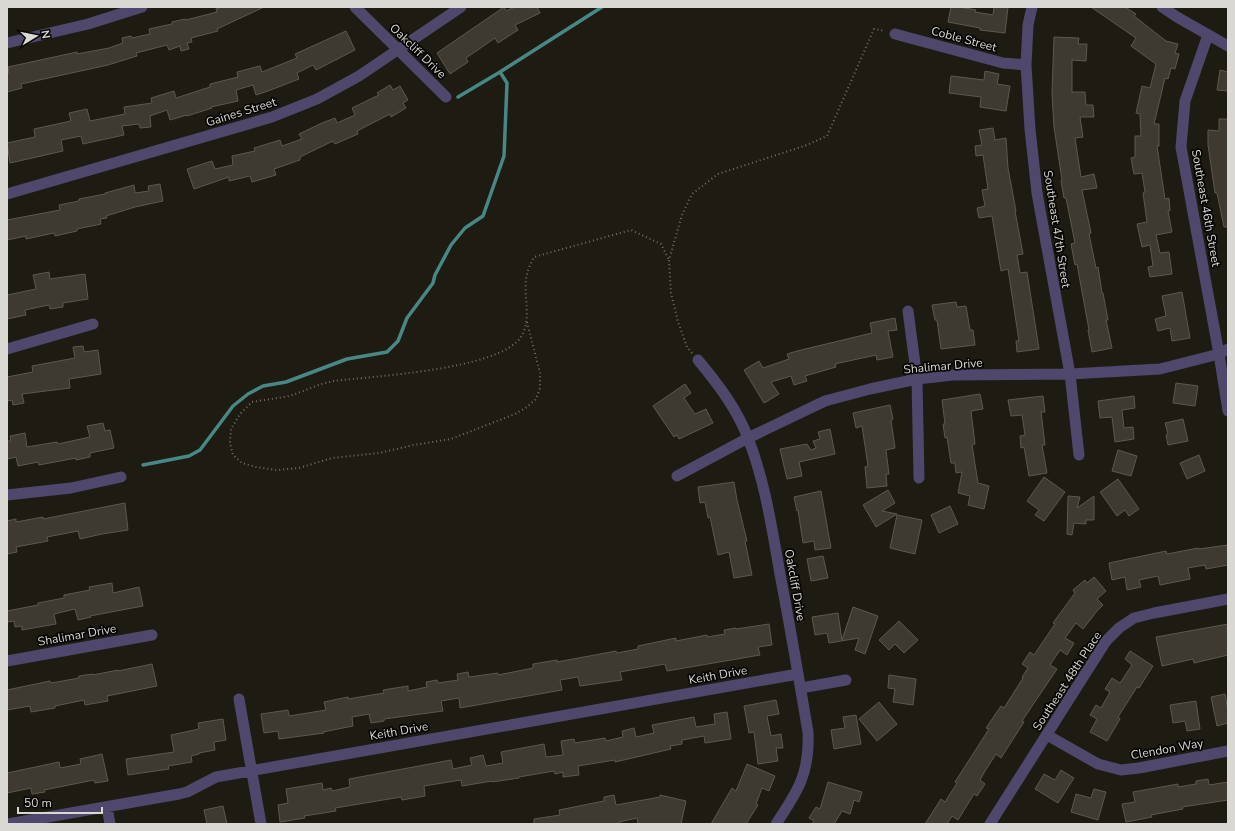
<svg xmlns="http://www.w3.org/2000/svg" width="1235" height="831" font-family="'Nunito Sans',sans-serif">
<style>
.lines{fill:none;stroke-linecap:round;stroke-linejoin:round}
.stream{stroke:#478786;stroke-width:3.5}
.building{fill:#3e3a31;stroke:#5c584e}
.path{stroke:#726f67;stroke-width:2;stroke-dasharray:1 3;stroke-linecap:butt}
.street{stroke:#50476c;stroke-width:11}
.labels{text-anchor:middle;stroke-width:3.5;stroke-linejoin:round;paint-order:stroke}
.street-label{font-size:12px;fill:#dad8d2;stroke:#070604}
</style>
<rect width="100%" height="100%" fill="#1e1b12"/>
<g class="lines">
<path class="stream" d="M458,97L500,72
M143,465L189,456L200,450L233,406L248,394L263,386L286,382L347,359L387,352L398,341L407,318L433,283L435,275L451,245L465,228L483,216L504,156L507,83L500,72L602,7"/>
</g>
<path class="building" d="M221,7H264L217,29L218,31L191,38L192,42L187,43L189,49L181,51L180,46L169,50L167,45L136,53L137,56L108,65L21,84L22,88L7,92V74L9,73L8,67L77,52V54L109,48L123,43L122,38L131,36L132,38L150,34L149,29L172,24V22L185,19L186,20L217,12L216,9Z
M504,7L506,11L515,7H537L540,13L515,25L518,30L498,43L495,38L466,58L468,62L450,74L437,53Z
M951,7H960L976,10L975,12L993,15L994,7H1008L1005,33L980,30V28L948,22Z
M1091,7H1125L1136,14L1134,16L1166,41L1178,44L1175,53L1179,54L1175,69L1171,68L1168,79L1165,78L1154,124H1159V146H1157L1165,199L1169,198L1170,211H1168L1172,232L1156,235L1160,253L1169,252L1172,274L1150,277L1148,267L1153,266L1150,245L1142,247L1137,224L1147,222L1143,193L1145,192L1142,173L1134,174L1131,158L1135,157V136H1141L1140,114L1136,113L1142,86L1150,88L1156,64L1131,46L1136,38Z
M346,31L355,50L316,70L313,65L297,73L299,79L268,91L256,95L253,85L236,90L238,101L211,107L212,108L187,116V115L170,120L167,110L150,116L151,127L140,128L139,124L122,126L124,135L83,144L81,136L61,140L63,151L10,163L7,143L35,137L34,129L71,121L69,113L87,109L90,121L125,114L124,107L152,103L151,98L174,91L176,98L210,87V84L238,77L237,72L260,66L262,72L297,58L295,54Z
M1054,37L1079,38L1078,44H1087L1086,61L1072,60V92H1085L1086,105H1093L1094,117H1080L1083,137L1075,138L1081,177L1094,174L1097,188L1082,190L1091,233L1089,234L1096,268L1098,267L1102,293H1103L1108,320H1106L1112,348L1092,352L1088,330H1089L1077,264L1075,265L1071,244L1075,243L1066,198H1064L1061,181L1062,180L1054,127L1052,93Z
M1220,70L1228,72V91L1217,90Z
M985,71L999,74L997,84L1010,86L1006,111L980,107L981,97L949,93L951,76L984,80Z
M390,85L393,90L400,86L408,100L403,103L406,108L391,117L390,114L357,131L358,134L335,144L333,141L300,157V160L274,169L276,175L252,182L250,176L229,181V177L194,189L187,169L212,161L215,169L233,165L232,156L255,151L254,148L280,140L282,146L302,139L299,134L322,123L335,118L337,123L355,115L352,108L379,95L377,93Z
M1219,119H1228V227H1224L1217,193H1215L1208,145V130L1219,131Z
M993,128L995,140L1006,138L1008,168L1016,211H1015L1023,254L1017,255L1020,273L1027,272L1039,349L1017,352L1016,341H1019L1008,269L1001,271L992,216L979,218L977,208L985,206L982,190L988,189L983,155L976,156L975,146L982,145L979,130Z
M160,184L163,201L135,207L106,216L107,218L100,219L101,224L77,229V231L55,236L54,233L26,239V236L7,240V220L60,210L59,205L79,201V199L105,194V193L134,185L135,193L149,191L148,186Z
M49,272L50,279L85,274L88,299L63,303V307L50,309L49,305L25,310L26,315L7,319V295L36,289L33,275Z
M1182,292L1190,338L1172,341L1170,328L1158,331L1155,319L1166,316L1162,296Z
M956,302L957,307L966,306L970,330H973L975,345L941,349L937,320H935L932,305Z
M895,318L897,330L888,331L893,357L877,360L876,355L835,364L836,367L805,376L807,381L794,385L791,376L771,382L779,394L764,403L744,370L759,361L763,368L789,359L787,354L797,351L872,333L870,323Z
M83,346L84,352L98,350L101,374L69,379L70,388L22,394L24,403L13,405L12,400L7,401V377L33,372L32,366L75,358L73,347Z
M1176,383L1198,386L1195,406L1173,403Z
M685,384L691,393L684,398L695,414L706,409L713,423L679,439L677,435L674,437L653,406Z
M980,394L983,409L971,411L975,444L972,445L978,483L989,486L984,509L968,505L970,496L958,493L962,472L956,473L955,463H951L947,437L945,438L943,424H945L942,400Z
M1043,396L1045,412H1041L1045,445H1042L1047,473L1029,476L1024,447L1021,448L1020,436L1025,435L1022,415L1011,416L1008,400Z
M1134,396L1135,408L1122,410L1124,428L1133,427L1134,439L1115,442L1112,417L1100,418L1098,401Z
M890,405L893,419L891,420L895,448L886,450L889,474H886L887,486L867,488L865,467L868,466L862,426L856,428L853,413Z
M1183,419L1188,441L1168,445L1166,435L1168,434L1165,423Z
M103,423L105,431L110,430L114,448L90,453V457L76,460V458L39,465L38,462L18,466L16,457L7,459V441H11L10,436L25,433L27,447L57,442L58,444L90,437L87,426Z
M830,429L835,454L799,462L802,476L787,479L780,449L807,444L811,450L816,448L813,441L820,439L818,432Z
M1118,450L1137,456L1131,476L1112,471Z
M1199,455L1205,471L1187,479L1180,463Z
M1044,477L1065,492L1044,521L1035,515L1039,510L1027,501Z
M1118,479L1139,509L1129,516L1125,510L1117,516L1100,492Z
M734,482L737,500L747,541H745L752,575L734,578L729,552L718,555L710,517L708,518L705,502L700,503L698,487Z
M888,490L895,503L882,511L897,514L876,527L863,505Z
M821,491L831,548L815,550L814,541L803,543L798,510L797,511L794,497Z
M1068,496L1080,497L1077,508L1094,496V520H1086V524L1074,523L1072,535L1067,534Z
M125,503L128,530L102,534L80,539L78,531L47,537L48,541L16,547L17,552L7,554V521L16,519V522L43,517V519Z
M950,506L958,524L939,533L931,515Z
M897,515L922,520L915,554L890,548Z
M1228,545V565L1206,569L1205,565L1188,568L1190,579L1160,585L1158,576L1139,580L1141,587L1127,590L1125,577L1112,580L1109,563L1166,551L1167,554L1198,548L1199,549Z
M823,556L828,578L811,581L807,559Z
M1094,577L1106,591L1097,599L1103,605L1097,611L1083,629L1076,623L1065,638L1074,643L1067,655L1060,650L1050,665L1057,669L1022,721L1024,722L1001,758L996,754L985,771L980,780L985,784L977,796L974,794L958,820L952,816L947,824H925L941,799L945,802L957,783L955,782L989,729L986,728L1001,706L1004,708L1023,678L1022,677L1028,668L1022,664L1030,652L1034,655L1055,624L1053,623L1075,593L1073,590L1085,580L1087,583Z
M112,583L113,593L139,587L143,606L90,616L91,617L78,620L75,609L54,614L56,624L22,630V626L15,627L14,621L7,622V611L38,605V603L64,598V595L90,590L89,587Z
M853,607L878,616L865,654L855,650L859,638L829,643L827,633L815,635L812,617L838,613L842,640Z
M899,621L918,640L904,653L895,644L889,650L879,640Z
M769,624L772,645L758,647L760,655L667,671L665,664L620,672L622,680L580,686L578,677L560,680L562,690L460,708L459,698L441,701L443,711L384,719V721L371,723L369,714L352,717L353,726L323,732L324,733L279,739L278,731L264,733L261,714L288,710L289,716L326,710L324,702L348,697V699L384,693L383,690L408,686V691L427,687L426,682L437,680L438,683L458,680L457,674L468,672L469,677L498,673V675L533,668V664L557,660V662L616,651L617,653L638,649V646L676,638V641L707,635V637L725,634L724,630L736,628V629Z
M1228,624V655L1194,663L1193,659L1162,666L1156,637Z
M1130,651L1153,666L1139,688L1137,687L1118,717L1120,719L1107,741L1090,732L1097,719L1090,715L1096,705L1101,708L1110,692L1105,689L1112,678L1120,683L1132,665L1125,659Z
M152,664L157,686L107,696L108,701L85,705L84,700L55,706V708L31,712L30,706L7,710V690L50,681L51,683L79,678V676L93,674V675L118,670V671Z
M889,675L916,679L913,705L893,702L895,689L888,688Z
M1225,694L1228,710V723L1217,726L1211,697Z
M776,700L779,714L767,716L771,736L781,734L783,748H776L778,761L758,764L754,732L749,733L744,706Z
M1196,701L1200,729L1187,731L1185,721L1173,723L1170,705Z
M879,702L897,724L877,741L859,719Z
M727,712L731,739L705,743L704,736L682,740V744L670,746L671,749L615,762V760L578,766L579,775L563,777V772L555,774L554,771L519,777V778L492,782V781L462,786L461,780L424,786L425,796L402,800L401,797L335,808L336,811L304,816L305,818L280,822L278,805L288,803L286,789L322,783L323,790L331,788L332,791L350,787L349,779L451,760L453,769L472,765L470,758L483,755L486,766L503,763L501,752L544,744L546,757L563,755L561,741L574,739L575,743L605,738L606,741L623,737L622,731L634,728L636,737L654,733L652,725L694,717L696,727L715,724L714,714Z
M856,715L861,744L834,749L831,730L845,728L843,717Z
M223,719L226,740L214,742L215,750L199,753V754L191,756L192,762L168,766L169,769L128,775L126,759L174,752L171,735L199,729L198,723Z
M102,754L108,781L95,783L94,780L44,790L45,792L32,794L31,788L7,793V773L59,762L60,768L81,764L80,759Z
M747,764L775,776L769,791L762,788L756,804L758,805L746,824H711L732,788L736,791Z
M1061,770L1074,778L1058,803L1035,789L1044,774L1055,780Z
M1208,779L1209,785L1228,782V800L1182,807L1183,809L1151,815L1152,817L1126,822L1122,804L1135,802L1133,792L1178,784V787L1196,784V781Z
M828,782L862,792L859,802L854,800L850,814L842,811L834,824H812L814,821L809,818L816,807L820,809Z
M1094,789L1106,792L1098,820L1071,812L1076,794L1091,798Z
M614,795L616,805L660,797V795L686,801L681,824H638L637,818L619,822L620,824H534V819L560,815L559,810L604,801V797Z
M223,806L227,824H207L204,810Z"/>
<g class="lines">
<path class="path" d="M527,322L540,373V388L536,399L527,407L515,414L451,439L414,445L379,453L332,458L299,468L276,470L256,467L242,463L233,455L230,443L231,429L240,414L252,402L290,396L321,384L334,381C373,376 499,370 521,337C533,318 522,295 527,274C528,269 531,263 534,257L631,230L661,244L669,260
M692,353L687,347L678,322L671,293L669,260L682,215L692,194L718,174L807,145L827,136L874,29L885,31"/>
<path class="street" d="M355,7L446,97
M1032,7L1028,25L1026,65L1030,129L1037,193L1070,374L1079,455
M1162,7L1177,17L1228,46
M895,34L1003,63L1026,65
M1208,35L1185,101L1181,147L1219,354L1228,411
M7,43L88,24L142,7
M7,194L272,117L317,99L359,76L461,7
M908,311L917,379L919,478
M7,349L93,324
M698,360C718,384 737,409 748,438C765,481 772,529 780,574C790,626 799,679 808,732C810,773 798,791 776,824
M677,476L748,438L825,401L870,389L917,379L953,375L1070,374L1160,369L1219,354L1228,349
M7,495L71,488L121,477
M7,661L152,635
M801,688L846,680
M239,699L261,824
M1047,735L1098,764L1121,770L1139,768L1228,751
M107,807L110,824
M8,824L179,794L187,792L216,777L798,674
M990,824L1106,641L1119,628L1134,618L1154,613L1228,599"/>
</g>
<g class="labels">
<g class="street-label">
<text transform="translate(964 39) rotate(15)" y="4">Coble Street</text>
<text transform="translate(418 51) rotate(44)" y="4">Oakcliff Drive</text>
<text transform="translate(241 112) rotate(-17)" y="4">Gaines Street</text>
<text transform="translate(1206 208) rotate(80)" y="4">Southeast 46th Street</text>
<text transform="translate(1057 229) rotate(81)" y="4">Southeast 47th Street</text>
<text transform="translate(943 366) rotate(-5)" y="4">Shalimar Drive</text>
<text transform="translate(795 585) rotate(80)" y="4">Oakcliff Drive</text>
<text transform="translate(77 635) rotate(-10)" y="4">Shalimar Drive</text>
<text transform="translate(718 675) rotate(-10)" y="4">Keith Drive</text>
<text transform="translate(1067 681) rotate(-57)" y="4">Southeast 48th Place</text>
<text transform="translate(399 731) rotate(-10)" y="4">Keith Drive</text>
<text transform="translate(1167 749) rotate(-10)" y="4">Clendon Way</text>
</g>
</g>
<rect width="1235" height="831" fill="none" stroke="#dad8d2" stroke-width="16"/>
<g transform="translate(36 36) rotate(80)" stroke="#070604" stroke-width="3" paint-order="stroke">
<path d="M0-3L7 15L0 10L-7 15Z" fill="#dad8d2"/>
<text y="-6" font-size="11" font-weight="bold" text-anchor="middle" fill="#dad8d2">N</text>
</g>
<path d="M18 807v6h84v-6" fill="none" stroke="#dad8d2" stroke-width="2"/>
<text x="24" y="807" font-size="12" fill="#dad8d2" stroke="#070604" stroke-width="3" paint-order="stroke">50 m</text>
</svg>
